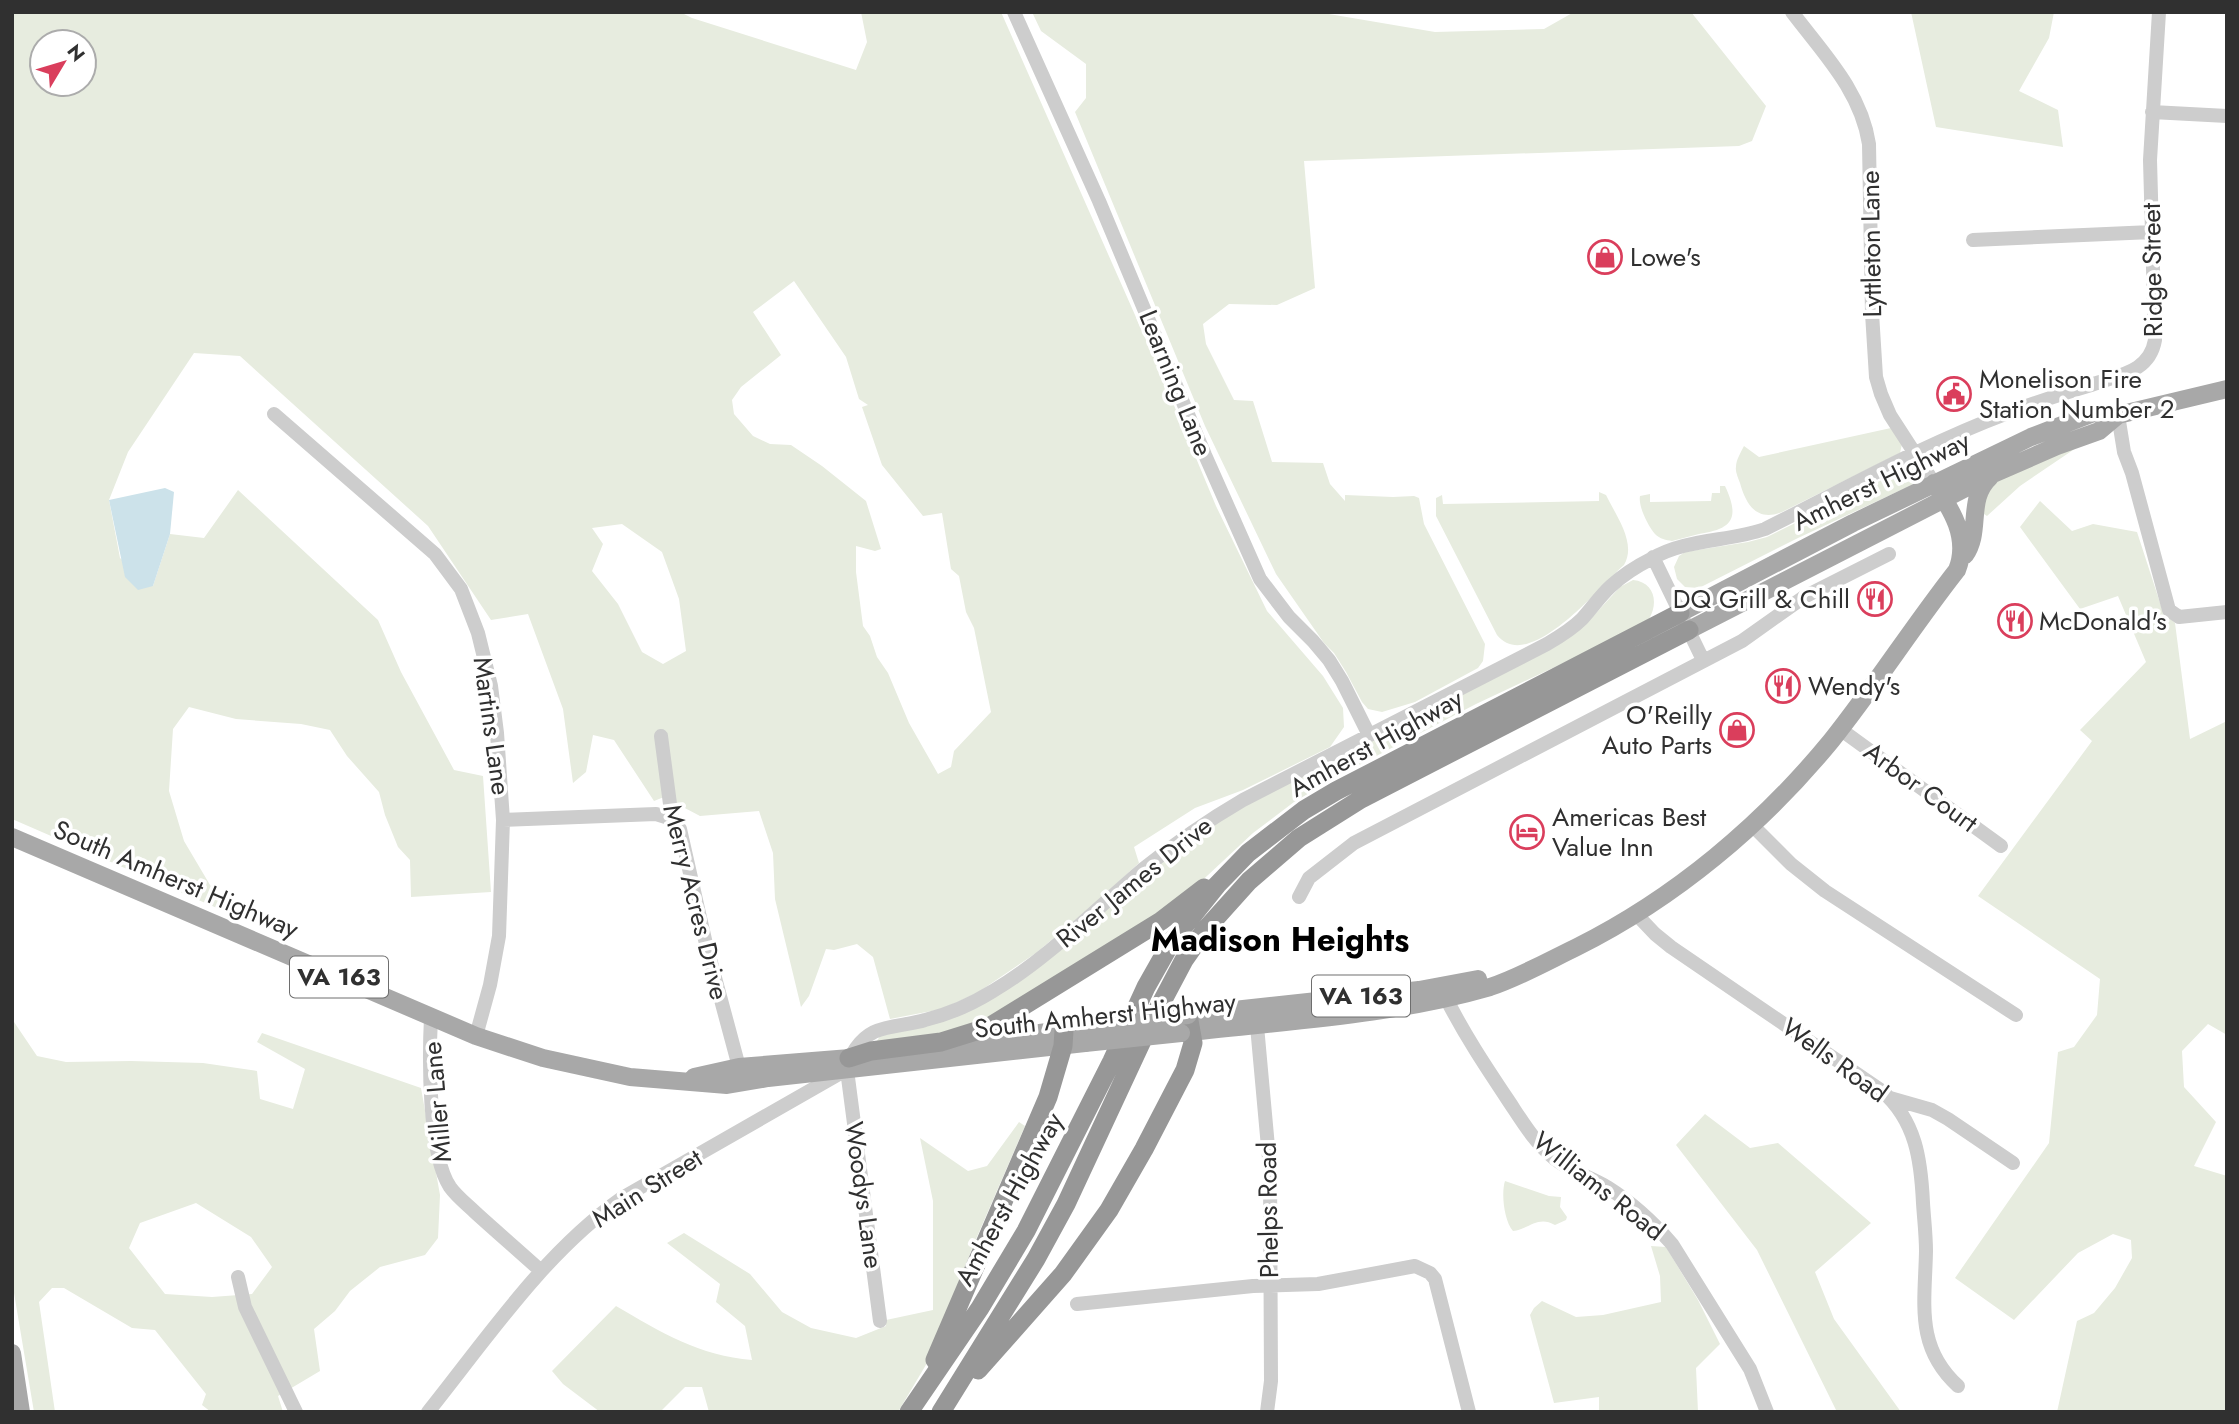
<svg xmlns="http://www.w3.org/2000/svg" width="2239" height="1424" font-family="Jost,sans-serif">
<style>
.green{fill:#e7ecdf;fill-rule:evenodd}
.water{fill:#cce2ea}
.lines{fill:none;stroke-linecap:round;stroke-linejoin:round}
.minor{stroke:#cdcdcd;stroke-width:14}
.major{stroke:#a8a8a8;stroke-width:18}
.highway{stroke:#979797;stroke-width:19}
.major-bridge{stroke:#a8a8a8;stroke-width:18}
.labels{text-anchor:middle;stroke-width:7;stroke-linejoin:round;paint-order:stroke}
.shield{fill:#fff;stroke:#6e6e6e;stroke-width:2}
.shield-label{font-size:24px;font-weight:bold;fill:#303030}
.street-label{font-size:26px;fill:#303030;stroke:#fff}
.poi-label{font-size:26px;fill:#303030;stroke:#fff;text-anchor:start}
.district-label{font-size:33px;font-weight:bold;fill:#000;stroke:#fff}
</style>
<rect width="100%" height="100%" fill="#fff"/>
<path class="green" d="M12,12H680L692,18L856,70L867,42L861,12H1001L1158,367L1216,506L1267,611L1323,676L1343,708L1344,727L1330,747L1243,790L1195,808L1134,847L1139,863L1093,905L1036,953L977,993L942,1009L890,1019L873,957L857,944L834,950L826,949L809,996L801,1007L775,899L773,853L759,811L700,816L664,797L654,801L614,740L593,735L586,772L573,783L563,709L528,614L491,620L428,526L240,356L194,353L128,452L109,500L120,558L153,586L170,534L204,538L238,490L378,620L401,672L454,770L483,776L491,892L411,897L410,860L398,847L385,815L379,792L347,756L330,730L301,724L236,719L189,707L173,729L169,791L184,841L226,912L12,819ZM42,42H84V84H42ZM794,281L846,357L859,399L868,405L862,407L882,465L923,516L942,513L951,569L959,576L966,612L974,628L991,712L954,751L951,767L938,774L909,723L888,673L877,657L870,636L863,626L856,572V546L875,551L881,549L866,501L822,466L791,445L770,444L753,436L734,414L732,400L741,387L781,355L753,312ZM622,524L662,552L679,599L686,651L663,664L642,652L618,604L592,571L603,544L592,528Z
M1032,12H1317L1435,32L1544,29L1574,12H1691L1766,106L1752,141L1739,146L1304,161L1315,288L1277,305L1229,304L1203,324L1206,344L1234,400L1253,401L1272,462L1323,463L1330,484L1345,501V495L1393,497L1414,496L1419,498L1424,524L1485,644L1483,661L1478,668L1415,702L1382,712L1368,709L1362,702L1346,672L1334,653L1324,643L1276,574L1205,426L1075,112L1086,98V64L1041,31Z
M1911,12H2054L2049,38L2019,91L2058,110L2063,147L1936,127Z
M1891,428L1902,444L1900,453L1782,512C1757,522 1746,505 1740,483C1738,478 1735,471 1736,467C1736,460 1741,452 1744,446L1759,457Z
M2076,448L2020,486L1987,516L1981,512L1984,488L2021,468Z
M1910,466L1917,473V477L1913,484L1901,490L1798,538L1699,588L1685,587L1677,579L1674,567L1679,556L1685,552L1748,542L1767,537Z
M1720,486H1725C1740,518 1733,529 1699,534C1690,536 1681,539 1672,541C1666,540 1660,539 1655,534C1648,526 1638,506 1640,496L1650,494V502L1711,501L1712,493H1720Z
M1599,492L1606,495C1616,516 1637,543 1624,565C1601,585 1529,675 1497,635L1436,516V498L1442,495L1443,504L1599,501Z
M2040,501L2072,531L2093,524L2137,532L2163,612L2175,623L2190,739L2227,721V1035L2208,1024L2182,1051L2184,1087L2216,1122L2194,1166L2227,1176V1412H2057L2077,1321L2094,1313L2115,1288L2132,1258L2131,1240L2113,1234L2078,1253L2014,1320L1955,1278L2049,1143L2058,1052L2074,1047L2097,1015L2100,979L1978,896L2092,741L2080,730L2146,662L2118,596L2080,609L2020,527Z
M1633,580C1654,582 1659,602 1649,619L1576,657L1476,704L1340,775L1294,802L1253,833L1177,904L1026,1001L960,1032L876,1042L881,1035L949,1018L1207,826L1585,625L1620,587Z
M12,1019L37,1056L66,1062L131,1061L203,1063L257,1071L260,1099L293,1109L305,1069L257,1042L262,1033L421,1088L440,1195L438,1238L425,1255L380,1267L350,1291L335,1311L314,1329L320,1371L278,1396L283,1412H211L202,1405L206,1394L155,1330L132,1328L64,1288H52L39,1302L55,1412H34L12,1281ZM196,1203L251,1237L272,1267L252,1294L212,1297L165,1294L129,1248L140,1223Z
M1705,1114L1750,1148L1778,1143L1871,1223L1815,1272L1834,1319L1901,1412H1837L1757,1250L1676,1145Z
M1019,1122L1025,1126L973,1246L930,1358L898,1412H709L702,1387H685L660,1412H600L563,1384L552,1371L616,1306C660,1332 700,1356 752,1360L745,1326L716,1302L720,1284L667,1243L684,1233L750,1274L782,1312L811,1328L856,1338L886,1326V1320L933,1310V1201L920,1138L968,1171L987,1166Z
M1505,1181L1549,1196L1561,1197L1560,1207L1567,1217L1566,1220L1555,1225C1538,1215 1529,1229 1513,1231C1504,1221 1501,1193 1505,1181Z
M1651,1246L1666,1247L1698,1300L1720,1344L1696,1368L1698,1412H1599V1397L1554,1403L1530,1315L1534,1308L1542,1301L1576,1317L1603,1315L1661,1302L1660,1276Z"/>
<path class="water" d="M165,488L174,492L170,534L153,586L138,590L125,577L109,500Z"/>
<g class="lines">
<path class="minor" d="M1014,12L1099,201L1205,455L1260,579L1289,617L1313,641L1329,660L1342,681L1369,735
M1792,12C1823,53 1861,91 1869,144L1872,313L1876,377L1881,394L1890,415L1934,483
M2152,112L2227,116
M1973,240L2152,232
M274,414L435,554L461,589L478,633L491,686L497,733L503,820L499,936L490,985L476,1036
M2118,415L2124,452L2132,473L2169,610L2179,617L2227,612
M1653,557L1703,660
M1840,729L2001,846
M661,736L672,819L680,829L706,944L739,1067
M503,820L656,814L672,819
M1752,825L1791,864L1825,891L2016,1015
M1299,897L1309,878L1354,843L1742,641L1804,597L1889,554
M1636,914L1655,934L1671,947L1882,1091C1916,1121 1921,1160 1923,1203C1924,1219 1926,1235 1926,1251C1925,1303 1915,1347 1958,1386
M1446,998C1464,1034 1486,1067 1508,1100C1522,1121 1534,1142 1555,1159C1570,1171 1590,1177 1607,1187C1631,1202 1653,1222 1672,1244L1750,1369L1767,1412
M1256,1015L1270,1169L1271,1381L1267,1412
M431,1017C429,1057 428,1154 450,1187C457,1197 468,1205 477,1214C498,1233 520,1252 541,1271
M1890,1098L1932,1110L1948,1119L2013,1163
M238,1277L245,1307L296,1412
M1077,1304L1253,1286L1318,1284L1415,1266L1430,1273L1435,1279L1469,1412
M880,1321L847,1070C849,1055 860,1039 874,1032C889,1025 909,1025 925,1020C950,1014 972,1004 993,991C1046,960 1095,910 1142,870C1174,844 1207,821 1243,800L1547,644C1559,637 1572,629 1582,619C1592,608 1600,596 1611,586C1623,575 1637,566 1651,559C1687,538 1728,542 1765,529C1845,489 1925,444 2008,413C2038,401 2069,392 2100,382C2125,374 2150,369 2155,340L2150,160L2159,12
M428,1412C488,1337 544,1253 622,1198L846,1070"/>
<path class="major" d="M1965,555C1982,531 1966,499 1990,477
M1680,613L1853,523L2031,437L2096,412L2118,415L2227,389
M1689,630L1993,474L2057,446L2099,431L2118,415
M12,837L476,1036L543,1058L630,1077L727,1085L768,1078L1085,1043
M1188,1015L1419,990L1478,979
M1181,1033C1284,1021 1390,1016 1490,987C1518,978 1550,960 1577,947C1675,898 1762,825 1831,741C1875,686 1913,626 1957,570C1970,538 1951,509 1934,483
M950,1045L1092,1026
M694,1077L739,1067L850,1058
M12,1353L21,1412"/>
<path class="highway" d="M849,1058L871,1051L941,1042L989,1027L1161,921L1204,888
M935,1360L1048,1097L1063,1046L1064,1030
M978,1370L1063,1274L1109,1210L1144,1149L1185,1070L1193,1043L1188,1015
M909,1412L980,1308L1026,1231L1112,1061L1146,987L1172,941L1217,885L1248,853L1304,810L1336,791L1680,613
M941,1412L1036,1259L1066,1204L1147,1030L1184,960L1205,930L1249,881L1299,838L1361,799L1689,630"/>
<path class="major-bridge" d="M1092,1026L1188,1015
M1085,1043L1181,1033"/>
</g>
<defs>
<g id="shop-ring" transform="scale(1.75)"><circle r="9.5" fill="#fff" stroke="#da3e5c" stroke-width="1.5"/><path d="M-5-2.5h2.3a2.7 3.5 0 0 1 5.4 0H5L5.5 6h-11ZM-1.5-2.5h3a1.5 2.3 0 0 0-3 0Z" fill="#da3e5c"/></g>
<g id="civic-ring" transform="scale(1.75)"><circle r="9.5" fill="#fff" stroke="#da3e5c" stroke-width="1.5"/><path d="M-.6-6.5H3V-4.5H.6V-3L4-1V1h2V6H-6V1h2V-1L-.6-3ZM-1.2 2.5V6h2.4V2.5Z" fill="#da3e5c"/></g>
<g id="restaurant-ring" transform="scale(1.75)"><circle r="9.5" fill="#fff" stroke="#da3e5c" stroke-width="1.5"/><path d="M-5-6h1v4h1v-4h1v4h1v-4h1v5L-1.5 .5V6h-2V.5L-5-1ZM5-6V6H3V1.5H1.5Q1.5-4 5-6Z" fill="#da3e5c"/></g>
<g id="hotel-ring" transform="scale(1.75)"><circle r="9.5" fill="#fff" stroke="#da3e5c" stroke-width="1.5"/><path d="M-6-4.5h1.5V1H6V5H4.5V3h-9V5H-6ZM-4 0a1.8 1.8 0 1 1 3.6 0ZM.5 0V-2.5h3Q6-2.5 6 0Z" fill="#da3e5c"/></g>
</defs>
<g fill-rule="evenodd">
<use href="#shop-ring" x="1605" y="257"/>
<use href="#civic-ring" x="1954" y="394"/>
<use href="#restaurant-ring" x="1875" y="599"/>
<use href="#restaurant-ring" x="2015" y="621"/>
<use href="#restaurant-ring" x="1783" y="686"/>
<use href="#shop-ring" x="1737" y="730"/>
<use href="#hotel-ring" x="1527" y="832"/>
</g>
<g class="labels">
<g class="shield">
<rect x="290" y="956.5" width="98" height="41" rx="5"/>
<rect x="1312" y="975.5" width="98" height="41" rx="5"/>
</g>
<g class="shield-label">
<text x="339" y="985">VA 163</text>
<text x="1361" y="1004">VA 163</text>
</g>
<g class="street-label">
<text transform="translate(1871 244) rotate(-91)" y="9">Lyttleton Lane</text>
<text transform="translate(2152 270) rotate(-91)" y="9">Ridge Street</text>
<text transform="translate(1176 383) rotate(68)" y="9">Learning Lane</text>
<text transform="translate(1881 481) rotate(-26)" y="9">Amherst Highway</text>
<text transform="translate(492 726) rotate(82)" y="9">Martins Lane</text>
<text transform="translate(1376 743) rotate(-29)" y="9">Amherst Highway</text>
<text transform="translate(1921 787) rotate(36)" y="9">Arbor Court</text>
<text transform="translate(176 879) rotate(23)" y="9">South Amherst Highway</text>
<text transform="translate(1134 882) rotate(-39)" y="9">River James Drive</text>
<text transform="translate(696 902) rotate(76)" y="9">Merry Acres Drive</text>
<text transform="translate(1105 1015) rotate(-6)" y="9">South Amherst Highway</text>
<text transform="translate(1835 1060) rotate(36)" y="9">Wells Road</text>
<text transform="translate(437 1102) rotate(-95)" y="9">Miller Lane</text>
<text transform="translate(1599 1186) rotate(38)" y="9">Williams Road</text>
<text transform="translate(647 1188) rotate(-32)" y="9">Main Street</text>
<text transform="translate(864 1195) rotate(82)" y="9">Woodys Lane</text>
<text transform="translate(1009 1199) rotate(-61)" y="9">Amherst Highway</text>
<text transform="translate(1268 1210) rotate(-91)" y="9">Phelps Road</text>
</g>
<g class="poi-label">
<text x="1630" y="266">Lowe's</text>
<text x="1979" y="388">Monelison Fire<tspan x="1979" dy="30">Station Number 2</tspan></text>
<text x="1850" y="608" text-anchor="end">DQ Grill &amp; Chill</text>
<text x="2039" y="630">McDonald's</text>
<text x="1808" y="695">Wendy's</text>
<text x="1712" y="724" text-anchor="end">O'Reilly<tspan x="1712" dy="30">Auto Parts</tspan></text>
<text x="1552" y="826">Americas Best<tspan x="1552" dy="30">Value Inn</tspan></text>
</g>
<g class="district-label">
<text x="1280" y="951">Madison Heights</text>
</g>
</g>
<rect width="2239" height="1424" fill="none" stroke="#303030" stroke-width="28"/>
<g transform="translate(63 63) rotate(52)"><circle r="33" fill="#ffffff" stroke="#acacac" stroke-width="2"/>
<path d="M0-5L12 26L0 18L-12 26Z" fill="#da3e5c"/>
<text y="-10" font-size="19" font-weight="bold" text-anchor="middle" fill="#303030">N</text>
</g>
</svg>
